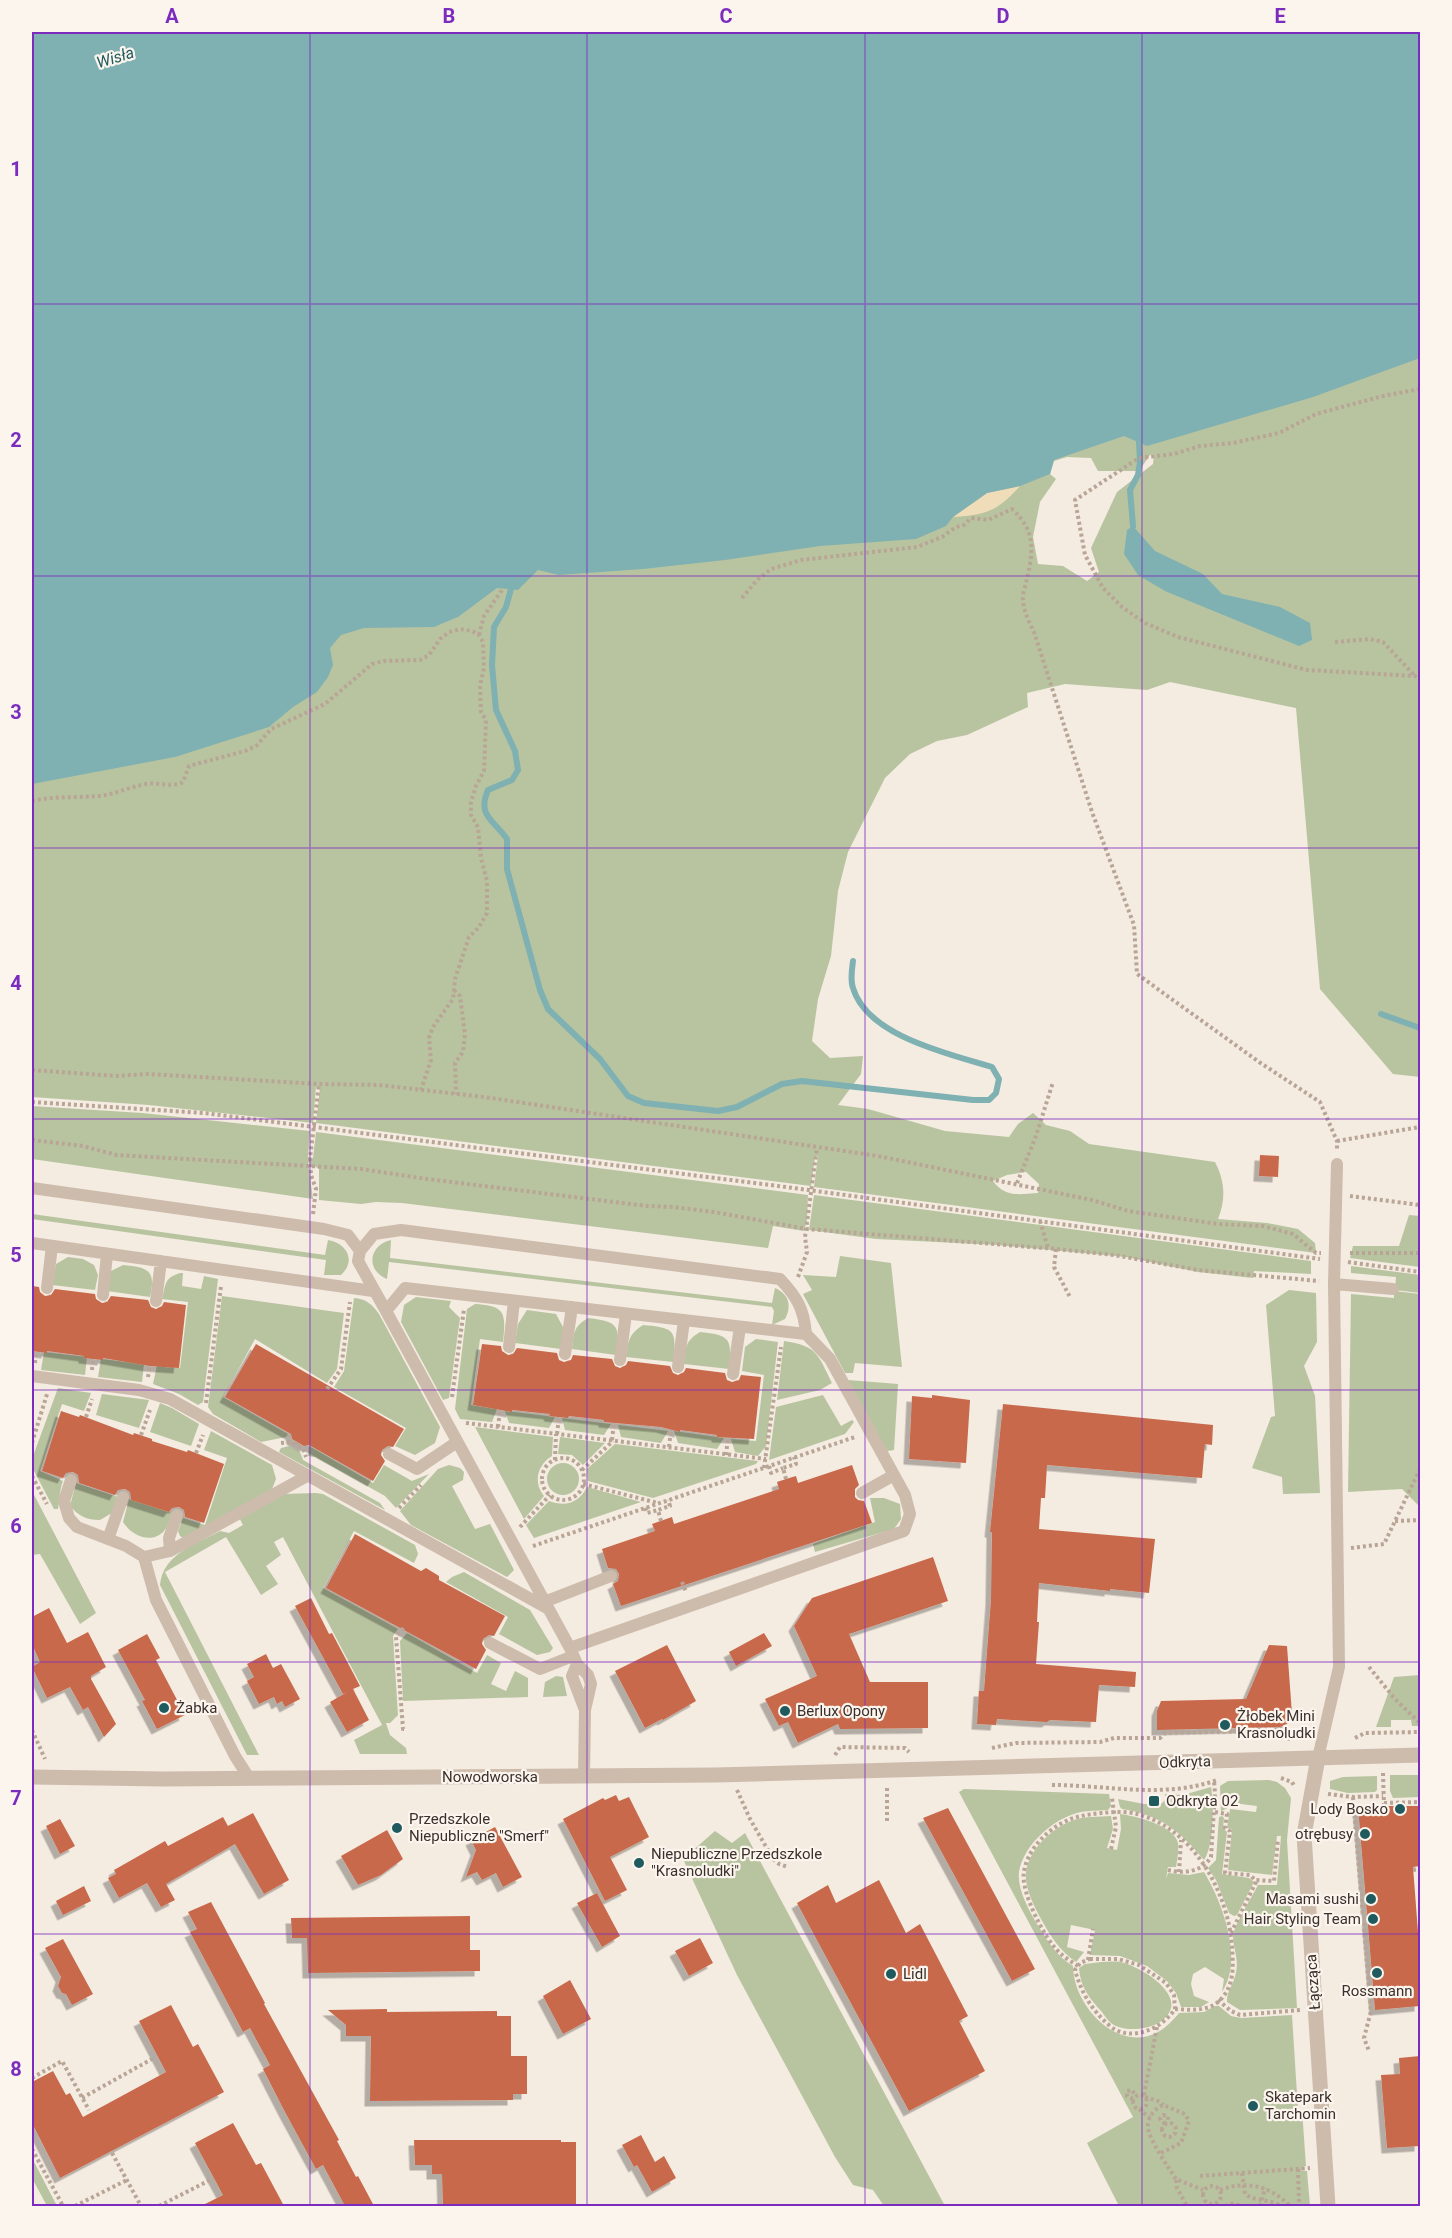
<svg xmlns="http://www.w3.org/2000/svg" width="1452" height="2238" font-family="Roboto,sans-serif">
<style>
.green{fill:#b8c4a0;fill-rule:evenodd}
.sand{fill:#efdcb8}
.water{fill:#7fb0b2}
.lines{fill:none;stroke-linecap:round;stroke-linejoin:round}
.stream{stroke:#7fb0b2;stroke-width:6}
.building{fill:#c8694b;filter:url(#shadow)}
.path{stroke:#b9a596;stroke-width:4;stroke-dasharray:3 3;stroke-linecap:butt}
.lane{stroke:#cdbbac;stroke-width:12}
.street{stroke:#cdbbac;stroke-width:15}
.grid{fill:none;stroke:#7b2cbf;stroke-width:1.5;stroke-opacity:0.55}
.poi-dot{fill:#1f5a5e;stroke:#fbf5ee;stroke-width:2}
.labels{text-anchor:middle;stroke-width:4.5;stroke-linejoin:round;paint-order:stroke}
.poi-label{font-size:15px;fill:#3b302b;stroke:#fbf5ee;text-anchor:start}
.street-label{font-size:15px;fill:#3b302b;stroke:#fbf5ee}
.water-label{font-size:16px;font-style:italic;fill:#1f5a5e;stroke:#fbf5ee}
.neatline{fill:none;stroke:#7b2cbf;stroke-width:2}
.grid-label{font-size:20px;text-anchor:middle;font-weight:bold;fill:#7b2cbf}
</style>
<defs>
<filter id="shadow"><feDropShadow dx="-5.5" dy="5.5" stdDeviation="0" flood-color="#0004"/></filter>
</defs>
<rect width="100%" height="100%" fill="#f4ebe1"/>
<path class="green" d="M1420,270V1077L1393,1074L1320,989L1296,708L1170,682L1147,690L1065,684L1027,693L1028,707L967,735L937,741L910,754L885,778L848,852L838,891L831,956L818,999L812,1041L830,1058L863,1056L861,1074L838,1105L868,1109L945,1131L1009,1137L1018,1124L1033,1113L1046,1125L1070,1131L1089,1144L1215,1162C1225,1181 1226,1199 1218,1219L1267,1223L1298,1229L1315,1243L1316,1253L814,1187L818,1156L815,1157L811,1186L316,1123L320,1088L316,1087L313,1123L149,1105L32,1097V764L199,658ZM1154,454L1153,464L1117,492L1091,548L1099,572L1087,581L1063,566L1038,564L1033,537L1040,502L1056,479L1050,474L1054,461L1067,457L1091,458L1098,471H1139L1150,455ZM1026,1172L1039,1184L1038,1193C1020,1194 1005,1198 993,1181L1007,1175Z
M32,1106L142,1113L310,1131L308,1157L313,1158L316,1132L808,1195L807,1220L804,1231L773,1226L768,1248L402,1203L376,1202L361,1204L319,1200V1169L308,1162L313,1199L32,1159Z
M814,1195L1311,1261V1274L1254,1271L1253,1278L1198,1272L1126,1257L997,1245L876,1239L809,1230Z
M32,1214L325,1255L328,1240C346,1243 357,1260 341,1275H324L326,1260L32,1219Z
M1409,1215L1420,1216V1267L1350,1258L1353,1246H1399Z
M391,1240L390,1258L772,1303L775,1288C789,1294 792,1306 785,1319L772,1325L774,1311L772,1307L389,1262L387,1279C365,1270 369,1245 391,1240Z
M840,1256L891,1263L902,1367L855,1363L853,1373H845L803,1294L812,1290L803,1275L836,1277Z
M68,1257L83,1259L94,1265L98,1275L95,1290L52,1285L56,1264Z
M123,1265C149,1267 156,1271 150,1297L107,1291L111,1271Z
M1351,1266L1420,1275V1293L1395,1290L1396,1277L1351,1273Z
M180,1273H183L182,1286L201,1289L204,1276L218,1279L203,1402L198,1405L179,1394L153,1384L157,1365L180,1368L188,1302L162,1299C166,1284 164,1278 180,1273Z
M1289,1290L1316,1293L1317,1342L1304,1366L1315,1396L1320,1493L1283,1494L1282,1477L1252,1468L1271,1417L1275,1416L1266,1305Z
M1394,1291L1420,1294V1507L1402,1489L1348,1492L1351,1294L1394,1298Z
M222,1296L344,1313L337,1369L327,1383L255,1339L223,1397L288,1434L286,1437L261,1442L213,1414L208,1407Z
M416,1297L451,1301L449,1307L460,1318L449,1398L443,1400L401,1322L404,1305Z
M354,1298C366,1299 372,1304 379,1314L440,1427L435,1443L415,1455L395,1446L406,1428L334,1387L344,1371Z
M475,1304C506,1306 506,1313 503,1342L480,1339L471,1405L497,1409L492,1422L460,1419L455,1409L467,1309Z
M527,1310L556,1314L564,1329L561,1349L515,1343L518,1324Z
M588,1318C619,1322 620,1325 616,1355L572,1349C574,1333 573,1327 588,1318Z
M643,1325C675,1328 677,1330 673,1362L626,1357C628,1341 629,1334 643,1325Z
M700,1332C731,1335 732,1339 729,1369L684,1364C686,1347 685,1341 700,1332Z
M756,1339L778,1342L766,1446L758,1456L735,1452L731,1439L756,1441L764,1375L742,1371L745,1347Z
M784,1341C818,1346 818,1355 832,1383L820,1390L777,1400Z
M44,1352L87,1357L85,1375L41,1370Z
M101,1359L144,1364L142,1382L98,1377Z
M848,1380L898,1384L894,1450L887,1451Z
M58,1388L91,1393L84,1411L62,1404L40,1471L63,1481C59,1491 60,1499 58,1509H54L33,1469L32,1459Z
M102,1394L149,1400L139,1428L96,1415Z
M823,1395L841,1426L852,1420L854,1422L845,1434L769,1460L776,1407Z
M160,1403L172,1408L199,1424L191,1446L150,1432Z
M505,1411L555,1417L549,1428L509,1423Z
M562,1418L611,1424L604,1435L565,1430Z
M618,1425L668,1431L661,1443L621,1437Z
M475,1427L553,1437L552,1456C537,1465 533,1483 544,1496L524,1519Z
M211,1431L272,1465L276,1479L272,1489L185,1539L180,1536L178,1531L183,1518L205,1525L227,1458L204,1450Z
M674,1431L724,1438L717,1449L678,1443Z
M560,1437L605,1443L583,1465L572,1455L558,1454Z
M615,1444L758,1461L756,1464L653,1498L588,1481L587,1469Z
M289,1446L300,1452L303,1460L380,1503L385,1510L279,1452L281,1448Z
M309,1446L373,1483L384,1465L412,1481L429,1474L396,1508L385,1496L315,1457L308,1456Z
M547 1479a16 16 0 1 1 32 0a16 16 0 1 1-32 0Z
M449,1465L460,1468L464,1472L463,1480L452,1486L475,1529L490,1524L514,1570L507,1577L411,1525L400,1511L438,1469Z
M76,1483L118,1497L112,1513L100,1520C86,1520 79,1516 70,1506Z
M587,1487L641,1502L534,1538L526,1525L549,1501C566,1507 579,1503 587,1487Z
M32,1491L96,1613L80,1624L40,1554L32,1555Z
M316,1493L323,1494L415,1545L418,1554L414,1563L354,1531L323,1588L398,1629L393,1636L398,1715L390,1723H386L390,1735L406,1748L407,1754H360L354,1740L382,1725L283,1537L274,1542L281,1555L266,1566L278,1584L261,1595L226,1537L165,1572L259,1755H247L160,1585C163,1554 196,1544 220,1531L229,1533L243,1525L240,1519L284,1494Z
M870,1498H884L900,1504L901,1519L894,1529L815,1552L813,1544L875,1522Z
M129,1499L172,1513C170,1519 168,1526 164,1531C151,1545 131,1535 123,1522Z
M464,1572L530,1610L553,1648L550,1652L537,1655L499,1634L508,1617L446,1582L452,1577Z
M407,1633L477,1673L487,1655L501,1663L491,1684L506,1691L515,1671L528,1678V1697L403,1701L400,1641Z
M1420,1675V1726H1412L1411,1720H1391V1727H1376L1394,1677Z
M556,1676L563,1677L567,1696L543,1697L545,1682Z
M1390,1775H1420V1797L1393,1798L1390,1791Z
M1377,1776V1790L1375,1792L1348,1793L1330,1789V1781L1343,1777Z
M1269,1780L1277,1782L1285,1788L1291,1798L1287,1840L1297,2008L1240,2010L1227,2002C1226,1992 1235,1982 1236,1972C1239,1959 1233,1948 1233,1935C1234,1926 1253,1895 1258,1885H1277L1281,1836H1277L1272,1875L1228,1870L1232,1829L1227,1828L1230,1809L1256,1812L1257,1806L1233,1803L1226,1809L1221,1811L1220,1786L1228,1781Z
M1211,1787C1214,1803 1214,1846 1204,1860C1180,1831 1161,1815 1122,1809L1120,1807L1118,1799L1144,1804H1161L1165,1800V1794L1183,1795Z
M964,1789L1109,1794L1111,1806L1108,1810C1096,1811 1082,1810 1071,1815C1049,1823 1023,1847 1019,1872C1017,1889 1029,1910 1037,1924C1048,1941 1055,1955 1073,1966C1073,2005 1117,2054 1158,2032C1166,2028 1174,2019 1179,2013L1204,2012L1215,2006H1219L1231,2016L1241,2018L1292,2015L1298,2110H1302L1306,2166L1302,2167V2171H1307L1310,2206H1119L1087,2143L1133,2117L959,1792Z
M1120,1814C1135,1816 1174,1825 1178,1843C1179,1851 1177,1860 1176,1867H1168L1166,1879L1168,1873L1189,1875L1204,1872C1222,1902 1244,1959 1222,1992L1224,1979L1205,1967L1193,1974L1191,1984L1194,1996L1209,2002L1201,2007H1181L1176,1993L1167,1981L1147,1966L1120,1956L1090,1955L1095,1930L1071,1925L1067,1947L1084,1952L1076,1962C1059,1950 1051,1937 1041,1919C1034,1906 1024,1887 1026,1872C1029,1849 1053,1827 1074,1820C1085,1816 1099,1817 1111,1816L1113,1829L1107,1848L1117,1850L1121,1829Z
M1222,1816L1224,1818L1223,1828L1227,1832L1222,1874L1249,1878L1254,1882L1237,1915L1234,1916L1229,1913L1216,1880L1208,1868L1216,1860L1219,1817Z
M715,1831L732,1843L745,1833L945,2206H884L873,2190L853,2185L835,2157L737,1975L683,1859Z
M1101,1962C1107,1962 1114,1961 1120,1962C1137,1965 1176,1988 1171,2008C1166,2029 1126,2035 1111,2023C1108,2021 1105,2016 1102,2012C1090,1999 1080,1987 1079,1968L1085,1964Z
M32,2158L57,2206H47L32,2178Z"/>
<path class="sand" d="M1020,486C997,511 987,515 953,517L987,493Z"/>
<path class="water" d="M32,32H1420V358L1313,397L1147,446L1124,436L1054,460L1050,474L1020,486L987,493L953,517L946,526L916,539L820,546L725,560L643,569L559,575L538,570L518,590L497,588L458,617L434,627L364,628L341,635L330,648L333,665L328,677L317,692L293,707L269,727L175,757L32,784Z
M1133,526L1155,551L1203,574L1222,594L1280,607L1310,623L1312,640L1299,646L1165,591L1138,575L1124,554L1127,530Z"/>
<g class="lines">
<path class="stream" d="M1133,526L1130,490L1138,475L1140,462L1139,442
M513,582L506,607L494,627L492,665L496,710L515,751L518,770L512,780L488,790C477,816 493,819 507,839V869L540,990L548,1009L600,1059L628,1096L644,1103L718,1111L737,1107L782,1084L802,1081L973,1100H989L996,1093L999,1079L992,1067C949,1054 867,1036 853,988C850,980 852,969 853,961
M1381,1014L1420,1028"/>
</g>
<path class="building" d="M1260,1155L1279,1156L1278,1177L1259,1176Z
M32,1286L39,1287L40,1292L45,1296L51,1295L55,1289L95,1294L96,1299L102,1303L107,1302L111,1296L148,1300L151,1307L156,1309L162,1306L164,1302L186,1305L179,1368L150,1366L103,1358V1360L93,1359L84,1358V1356L47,1351V1353L32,1351Z
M256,1344L404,1429L393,1447L388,1446L382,1450L381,1455L385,1461L373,1481L309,1445L304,1446L292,1439L291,1434L225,1397Z
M482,1344L501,1346L502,1351L508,1355L513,1354L517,1348L557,1353L559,1360L564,1362L571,1360L573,1355L612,1359L615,1366L620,1368L626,1365L628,1361L670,1366L673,1373L678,1375L684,1372L686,1368L725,1373L727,1380L732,1382L739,1380L741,1375L761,1377L754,1439L717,1437V1435L680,1430V1432L661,1427L604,1422V1420L569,1416L568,1418L549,1416L550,1414L512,1410V1412L473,1405Z
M932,1395L970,1400L966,1463L909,1459L912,1396L932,1398Z
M1003,1404L1213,1425L1212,1445L1205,1444L1202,1478L1047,1465L1045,1498H1041L1039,1529L1155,1539L1149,1593L1110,1589V1591L1039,1583L1037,1622H1039L1036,1664L1136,1672L1135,1687L1099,1685L1096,1722L1050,1720L1047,1722L997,1719L996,1725L977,1724L979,1691H984L991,1600L992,1532H990Z
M61,1411L79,1417L80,1415L133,1435L134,1433L152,1439V1441L187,1452L188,1450L224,1464L204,1523L185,1517L184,1510L179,1507L172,1508L169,1512L131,1500L130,1492L125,1489L118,1490L115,1495L79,1483L78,1475L73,1472L66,1473L63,1478L42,1471Z
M852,1465L859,1485L855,1489V1497L858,1500L864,1501L872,1523L621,1606L613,1584L618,1581L619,1574L616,1569L608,1568L602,1549L655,1531L652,1524L672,1517L674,1524L779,1489L777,1482L786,1479L796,1476L798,1483Z
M355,1534L421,1571L426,1568L439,1576V1580L505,1616L494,1636L489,1635L483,1639L482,1644L486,1650L476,1669L326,1588Z
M933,1557L948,1601L849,1634L870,1682H928V1728L840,1729L838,1724L798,1743L788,1722L779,1726L765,1699L817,1676L794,1626L812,1598Z
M311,1598L329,1634L332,1633L360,1686L353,1689L369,1720L347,1732L330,1702L349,1691L343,1694L295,1606Z
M49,1608L67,1643L88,1632L106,1667L91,1676V1679L116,1724L104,1737L88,1707L83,1710L70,1687L47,1698L32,1667L40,1662L32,1644V1617Z
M764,1633L772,1646L736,1666L729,1652Z
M147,1634L160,1658L156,1660L185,1715L157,1729L142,1701L145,1700L118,1650Z
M667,1645L696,1701L663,1720L662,1719L645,1728L615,1671Z
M1269,1645L1287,1646L1292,1714L1287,1724L1280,1727L1157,1730V1711L1161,1701L1246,1699Z
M266,1654L273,1668L281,1664L300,1699L285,1707L282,1701L277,1704L274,1697L259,1704L247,1681L254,1677L247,1664Z
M616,1795L619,1801L629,1797L649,1837L610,1857L627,1890L605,1901L563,1819L603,1798L605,1800Z
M1358,1806H1420V1866L1413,1867L1420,1958V2006L1375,2010Z
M948,1808L1035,1969L1012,1981L923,1818Z
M253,1813L289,1880L264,1894L235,1844L166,1884L175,1900L161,1907L147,1883L119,1898L108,1878L116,1874L114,1870L165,1841L168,1846L223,1817L228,1826Z
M60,1819L75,1846L60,1854L46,1826Z
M495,1827L522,1877L503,1887L496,1873L482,1880L477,1872L466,1877L476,1850L471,1840Z
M387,1830L403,1859L381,1875L358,1885L341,1856Z
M879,1880L906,1933L920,1924L968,2016L959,2021L985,2071L909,2111L797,1903L828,1885L836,1903Z
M84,1886L91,1901L63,1915L56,1901Z
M597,1893L620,1936L602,1947L577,1903Z
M211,1902L265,2003L264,2004L339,2140L337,2141L356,2177L358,2176L374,2206H345L323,2165L316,2169L285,2112L263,2069L270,2065L250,2028L243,2032L190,1932L197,1929L188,1912Z
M470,1916V1950H480V1971L308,1973L307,1938H292L291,1918Z
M700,1938L713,1963L689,1976L675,1951Z
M63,1939L93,1994L72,2005L66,1994L62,1993L58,1986L61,1977L45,1948Z
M570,1980L591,2019L563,2034L543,1996Z
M171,2005L193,2047L198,2044L224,2092L60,2178L32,2123V2082L53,2071L66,2095L70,2093L83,2117L166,2072L139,2021Z
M387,2009V2012L497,2011V2016H511V2056H527V2094H513V2100L370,2101L371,2036H346V2025L328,2010Z
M1420,2056V2146L1387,2148L1381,2075L1400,2074L1399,2058Z
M233,2123L256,2165L261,2163L284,2206H201L223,2195L195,2143Z
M641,2135L655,2162L664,2156L676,2178L652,2192L637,2165L634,2167L622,2145Z
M414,2140H561V2142H576V2206H443L442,2174H432V2165H415Z"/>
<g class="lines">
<path class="path" d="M1420,389L1383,396L1316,414L1279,433L1233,443L1200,446L1174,454L1139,458L1075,500L1085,555L1103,588L1122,607L1145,623L1178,637L1307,670L1415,676L1420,679
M742,598L757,580L771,569L801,560L917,547L942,537L956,527L964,525L971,518L988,520L1012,509C1035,530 1034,549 1027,578C1026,585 1022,594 1023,601C1024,612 1029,622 1034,632L1092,812L1134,925L1137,974L1259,1062L1320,1102L1337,1141V1151
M479,635L484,616L502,590
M1335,642L1370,639L1383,642L1415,676
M32,801C53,796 75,798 97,796C114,795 129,787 146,784C158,782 173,788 183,782L189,766L245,751L256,746L271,729L325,704L372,664L384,661L420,660L429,655L440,639L449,632L460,629L472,631L479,635L483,642L484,668L480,686L481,712L486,720L484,771L476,786L471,802V815L478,827L481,858L487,881V913L479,927L469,937L455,979L453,999L433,1027L429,1038L431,1060L421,1090
M454,990L460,996L465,1034L463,1052L455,1063L456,1094
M32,1070L116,1076L148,1074L319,1084L379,1085L484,1097L878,1156L1092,1200L1128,1211L1218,1224L1263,1226L1293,1234L1316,1253H1321
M32,1102L204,1113L786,1187L1320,1259
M32,1140L83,1146L116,1155L361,1169L427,1179L647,1206L673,1207L714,1212L807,1229L1056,1249L1114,1255L1198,1270L1319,1281
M1337,1141L1420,1127
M1017,1183L1036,1136L1053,1082
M1350,1196L1420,1205
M313,1214L316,1189L311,1175L310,1158L319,1084
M1040,1221L1048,1248
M1056,1249L1054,1267L1070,1297
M1350,1253H1420
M1348,1262L1420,1272
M798,1277L807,1252L805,1237L817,1148
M35,1363L36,1352
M92,1370L93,1359
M148,1377L150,1366
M327,1389L341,1369L350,1302
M452,1397L464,1309
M206,1403L221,1286
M86,1417L92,1399
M466,1423L766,1459
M498,1427L500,1410
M557,1434L559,1417
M141,1435L150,1410
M612,1440L614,1423
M297,1442L296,1445L303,1448L306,1457
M32,1443L47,1394
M281,1443L290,1442L296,1445
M669,1447L671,1430
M196,1453L203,1435
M726,1455L728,1438
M542 1479a21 21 0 1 1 42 0a21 21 0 1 1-42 0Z
M555,1460L556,1434
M769,1466L771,1473L783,1468
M764,1468L781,1347
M582,1470L613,1441
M32,1476L47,1504
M786,1479L783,1468L796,1464L794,1457
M583,1484L658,1503
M399,1508L421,1485
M645,1508L647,1513L658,1510
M661,1521L658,1510L670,1506L668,1500
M1395,1521L1420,1520
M520,1527L550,1495
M533,1546L855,1437
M1351,1548L1384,1544L1420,1469
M682,1582L686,1592
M1369,1667L1395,1699L1420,1723
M404,1729H403L396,1637L405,1626
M32,1730L45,1759
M1355,1738L1365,1733L1420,1732
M992,1748L1016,1743L1100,1742L1114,1738H1160L1165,1733L1261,1731L1290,1739
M835,1755L840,1747L905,1748L909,1752
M1383,1773L1384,1806
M1281,1778L1292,1782L1294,1786
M1052,1785C1107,1785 1164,1799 1217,1780
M887,1788V1824
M737,1790L750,1819L773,1859L779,1864L788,1867
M1328,1794L1353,1797L1383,1796
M1353,1797L1371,2011L1364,2038L1369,2051
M1384,1803L1420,1802
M1215,1812L1227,1814L1225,1828L1230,1831L1225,1873L1250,1875L1255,1880L1274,1881L1278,1839
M1111,1849L1116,1827L1112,1798
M1168,1870C1183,1874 1202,1872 1211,1857L1215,1793L1214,1781
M1413,1870L1420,1869
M1179,1872L1181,1840
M1231,1933L1257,1880
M1090,1959H1118L1139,1965L1166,1983L1174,1995L1175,2009C1162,2029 1130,2043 1110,2026C1092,2011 1081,1992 1075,1970L1080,1963Z
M1088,1960L1093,1929
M1078,1966C1072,1962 1065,1958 1060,1953C1045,1940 1020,1891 1024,1872C1027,1851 1044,1833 1062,1823C1075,1816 1086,1815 1101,1813C1112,1812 1126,1811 1137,1814C1193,1828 1228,1892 1232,1946C1233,1964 1235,1983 1222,1998C1211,2012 1191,2010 1175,2009
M1218,2000L1231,2011L1240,2015L1300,2010
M32,2078L62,2061L89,2110
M1133 2102a7 7 0 1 1 14 0a7 7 0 1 1-14 0Z
M1144,2095L1157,2027
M1145,2097L1161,2102L1163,2105
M82,2098L152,2059
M1133,2099L1127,2096V2091L1132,2090L1135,2095
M1139,2109L1150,2118
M1162 2130a7 7 0 1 1 14 0a7 7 0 1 1-14 0Z
M1165,2124L1160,2119L1163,2115L1168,2116V2123
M32,2149L63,2206
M112,2153L141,2206
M1161,2153L1181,2143L1189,2121L1185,2114L1163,2105C1154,2109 1147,2118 1148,2128C1149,2139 1169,2169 1176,2179L1203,2190
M1298,2169L1299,2206
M1242,2173L1245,2194C1256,2202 1271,2199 1281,2206
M1200,2176L1310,2168
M1176,2180L1177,2188L1187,2206
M1203 2195a9 9 0 1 1 18 0a9 9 0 1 1-18 0Z
M1220,2190C1247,2180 1270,2186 1290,2206
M75,2206L127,2180
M159,2206L214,2178
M1225,2206L1234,2203L1240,2206
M1260,2206L1265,2188"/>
<path class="lane" d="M32,1188L324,1229L348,1235L360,1251
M32,1243L373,1291
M1334,1284L1393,1289
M47,1288L52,1246
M103,1295L107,1254
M156,1301L161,1261
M386,1311L358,1261L360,1251L374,1234L401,1230L780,1279C797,1297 804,1309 806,1334
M509,1347L514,1301
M565,1354L572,1307
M620,1360L626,1314
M678,1367L684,1320
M733,1374L740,1327
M32,1376L139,1390L170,1399L547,1608
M389,1454L417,1469L457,1442
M71,1480L64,1501L69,1518L77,1527L126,1546L144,1557
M862,1493L894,1475
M108,1539L123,1497
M170,1551L169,1538L177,1515
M544,1602L611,1576
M490,1643L540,1669L573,1656
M570,1648L904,1531L910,1514L905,1495L830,1359L806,1334L405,1288L386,1311L570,1648L577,1664L588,1675L591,1684L585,1710L584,1776
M577,1664L572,1676L585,1710
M1318,1758L1339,1667L1334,1284L1337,1164
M249,1778L235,1756L156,1600L144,1557L170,1551L307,1476"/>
<path class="street" d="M1318,1758L1304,1835L1328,2206
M32,1777L164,1779L716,1775L1420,1755"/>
</g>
<path class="grid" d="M310,32V2206M587,32V2206M865,32V2206M1142,32V2206M32,304H1420M32,576H1420M32,848H1420M32,1119H1420M32,1390H1420M32,1662H1420M32,1934H1420"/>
<g class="poi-dot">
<circle cx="164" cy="1708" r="6"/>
<circle cx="785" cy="1711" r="6"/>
<circle cx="1225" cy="1725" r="6"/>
<rect x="1148" y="1795" width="12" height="12" rx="3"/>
<circle cx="1400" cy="1809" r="6"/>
<circle cx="397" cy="1828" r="6"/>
<circle cx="1365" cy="1834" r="6"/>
<circle cx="639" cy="1863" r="6"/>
<circle cx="1371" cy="1899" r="6"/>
<circle cx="1373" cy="1919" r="6"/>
<circle cx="1377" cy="1973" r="6"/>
<circle cx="891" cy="1974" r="6"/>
<circle cx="1253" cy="2106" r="6"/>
</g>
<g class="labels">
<g class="poi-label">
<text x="176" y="1713">Żabka</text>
<text x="797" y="1716">Berlux Opony</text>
<text x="1237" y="1721">Żłobek Mini<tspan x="1237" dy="17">Krasnoludki</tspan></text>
<text x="1166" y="1806">Odkryta 02</text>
<text x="1388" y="1814" text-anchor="end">Lody Bosko</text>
<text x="409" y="1824">Przedszkole<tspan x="409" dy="17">Niepubliczne "Smerf"</tspan></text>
<text x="1353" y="1839" text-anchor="end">otrębusy</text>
<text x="651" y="1859">Niepubliczne Przedszkole<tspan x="651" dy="17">"Krasnoludki"</tspan></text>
<text x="1359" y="1904" text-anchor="end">Masami sushi</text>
<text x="1361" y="1924" text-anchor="end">Hair Styling Team</text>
<text x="903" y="1979">Lidl</text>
<text x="1377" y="1996" text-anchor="middle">Rossmann</text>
<text x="1265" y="2102">Skatepark<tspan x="1265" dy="17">Tarchomin</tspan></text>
</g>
<g class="street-label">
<text transform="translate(1185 1762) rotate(-2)" y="5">Odkryta</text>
<text x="490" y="1782">Nowodworska</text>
<text transform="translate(1313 1982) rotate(-94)" y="5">Łącząca</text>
</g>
<g class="water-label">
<text transform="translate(115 57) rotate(-17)" y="6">Wisła</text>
</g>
</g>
<rect width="1452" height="2238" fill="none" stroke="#fbf5ee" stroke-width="66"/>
<rect x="33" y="33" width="1386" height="2172" class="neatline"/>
<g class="grid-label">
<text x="172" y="23">A</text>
<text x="449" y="23">B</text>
<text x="726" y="23">C</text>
<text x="1003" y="23">D</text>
<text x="1280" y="23">E</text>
<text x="16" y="176">1</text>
<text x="16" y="447">2</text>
<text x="16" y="719">3</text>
<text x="16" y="990">4</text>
<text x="16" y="1262">5</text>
<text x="16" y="1533">6</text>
<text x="16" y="1805">7</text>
<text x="16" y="2076">8</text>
</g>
</svg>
